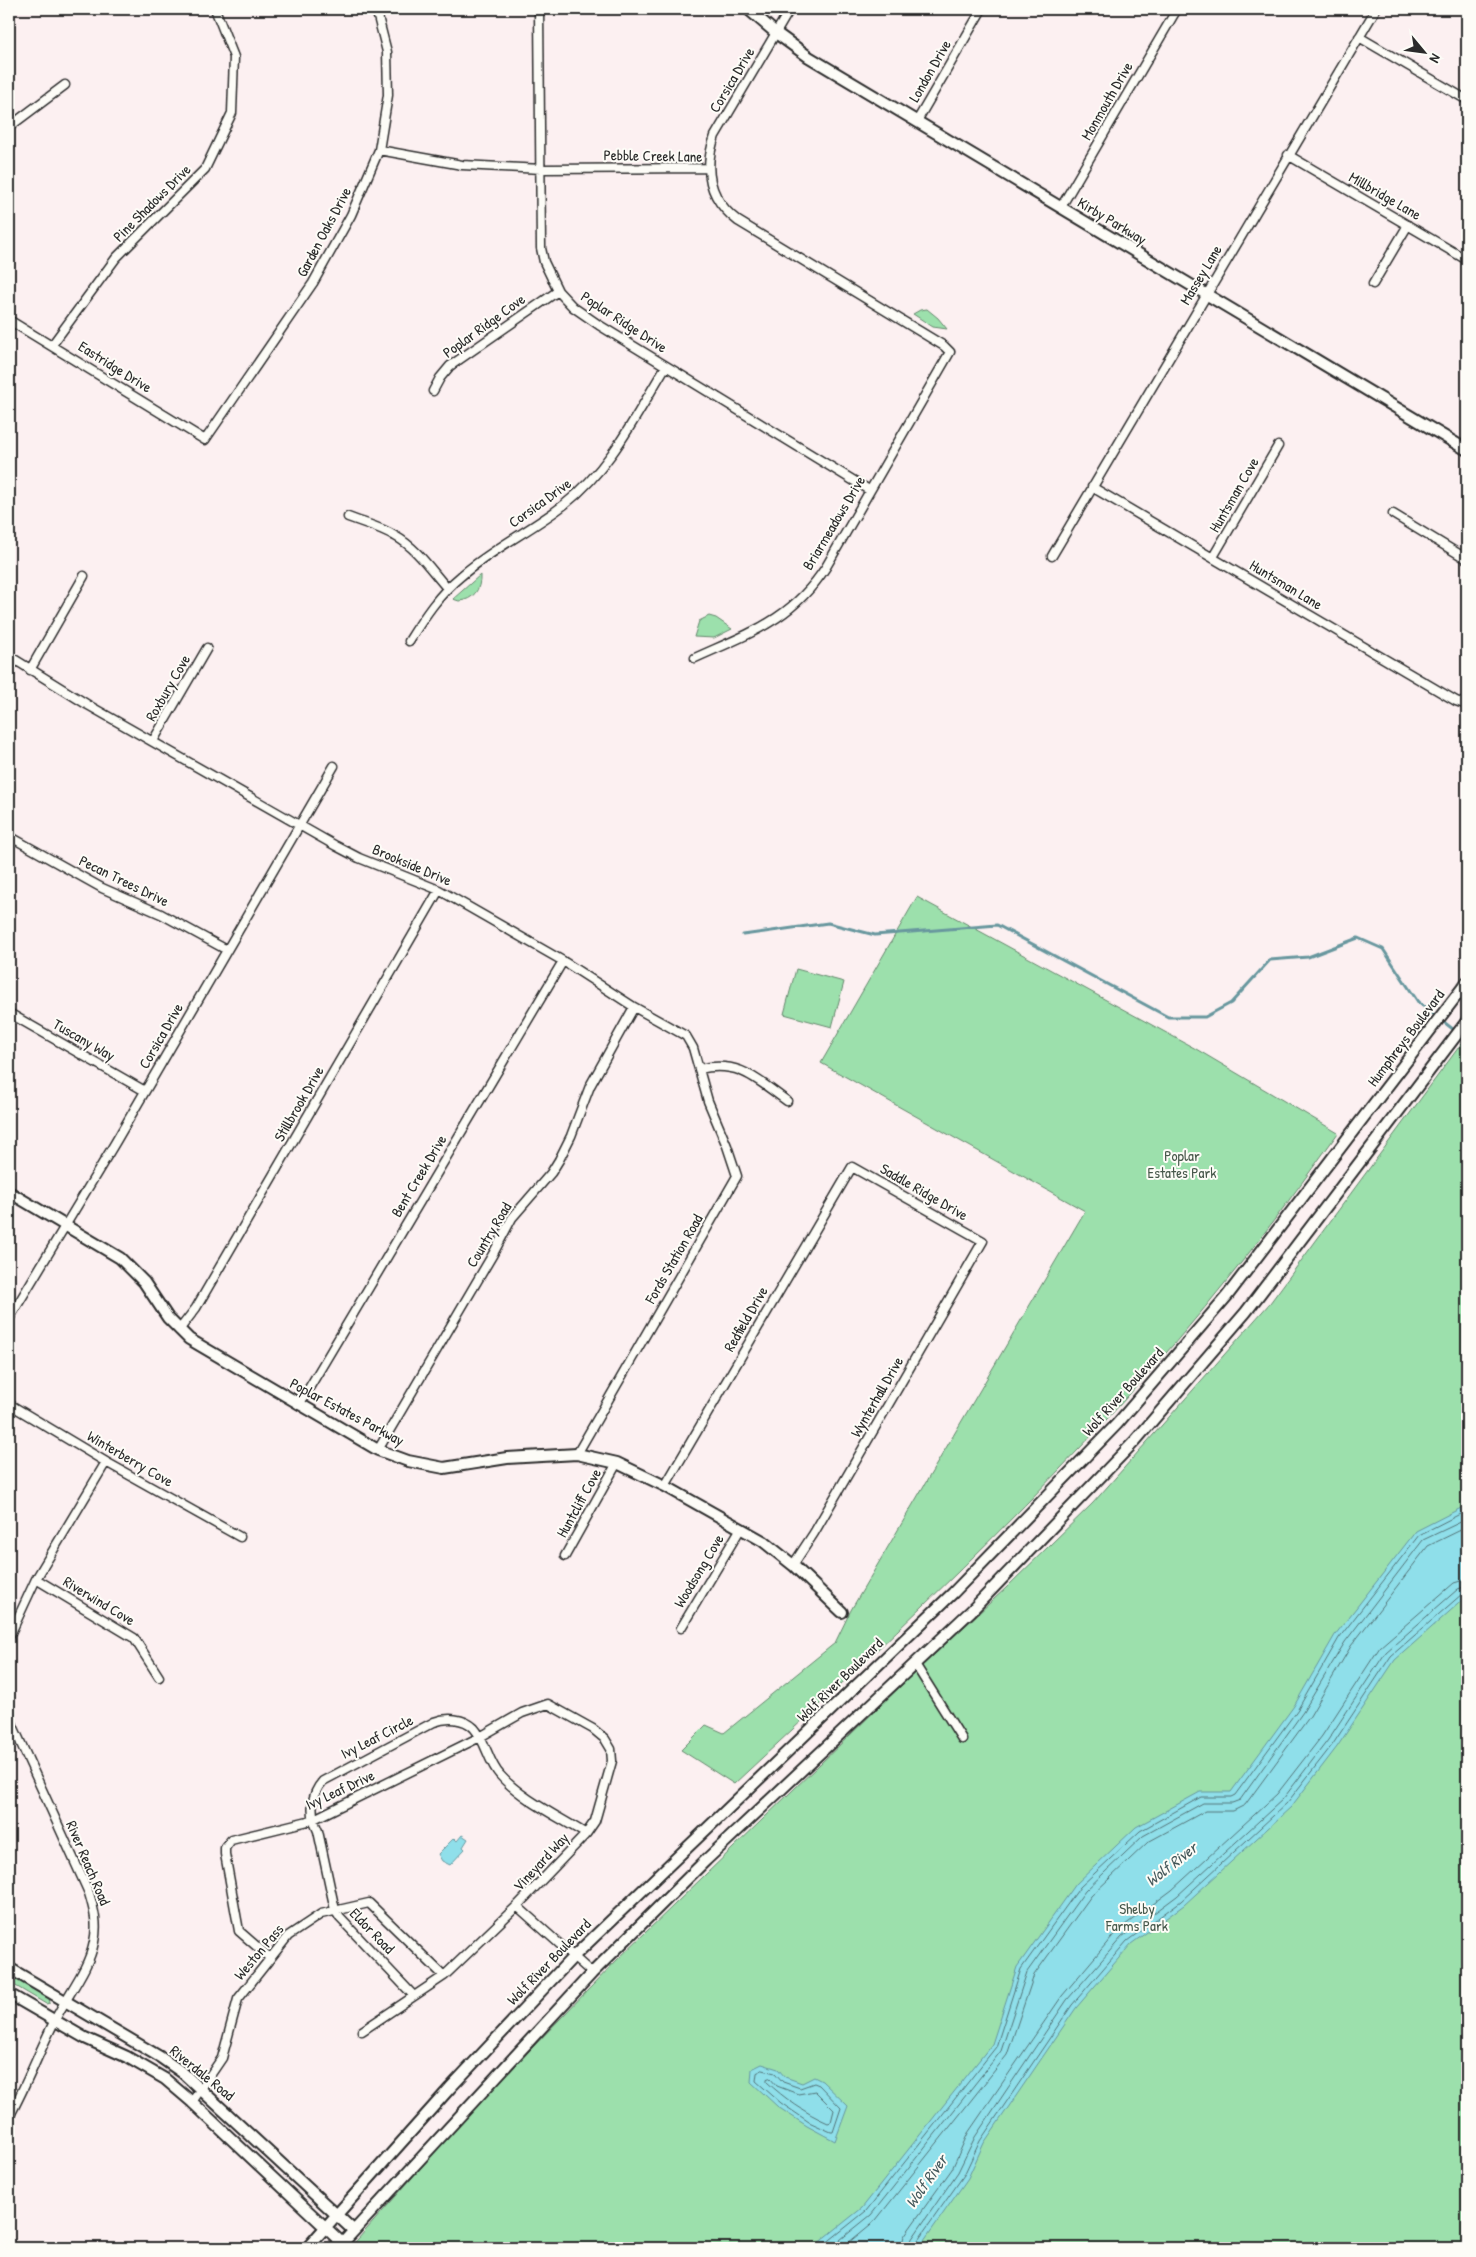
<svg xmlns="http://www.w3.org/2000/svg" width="1476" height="2257" font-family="'Patrick Hand',sans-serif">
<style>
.green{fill:#9ce0ac;stroke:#64866c}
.water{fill:#8fdfea;stroke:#67979e}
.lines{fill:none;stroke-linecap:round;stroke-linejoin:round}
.shore{stroke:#537377;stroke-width:1}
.stream{stroke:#67979e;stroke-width:3}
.street-casing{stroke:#2b2b2b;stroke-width:11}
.secondary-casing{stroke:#2b2b2b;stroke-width:14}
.street{stroke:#fdfcf7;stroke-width:8}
.secondary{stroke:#fdfcf7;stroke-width:10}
.labels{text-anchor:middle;stroke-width:4;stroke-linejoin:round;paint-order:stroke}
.street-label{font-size:15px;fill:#2b2b2b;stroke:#fdfcf7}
.park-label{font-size:15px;fill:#47584b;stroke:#fdfcf7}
.water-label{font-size:16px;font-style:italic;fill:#44585b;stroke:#fdfcf7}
</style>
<rect width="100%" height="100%" fill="#fcf0f1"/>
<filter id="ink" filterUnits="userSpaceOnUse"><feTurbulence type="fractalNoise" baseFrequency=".02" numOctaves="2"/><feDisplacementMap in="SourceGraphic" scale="10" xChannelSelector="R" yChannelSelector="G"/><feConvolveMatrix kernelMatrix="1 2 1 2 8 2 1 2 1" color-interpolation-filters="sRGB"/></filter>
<g filter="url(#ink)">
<path class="green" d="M927,309L938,318L947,329L933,327L913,314L920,310Z
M480,575C481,590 473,600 459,601L453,599Z
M709,616L716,618L732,629L714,638L694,637L699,621Z
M917,897L1196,1049L1338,1133C1304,1180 1270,1227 1233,1273C1084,1459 908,1622 734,1784L681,1750L706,1725L724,1733L835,1643L851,1610L1085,1211L821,1063Z
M796,969L844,982L832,1027L784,1014Z
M1467,1036V2248H350L473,2109L617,1960L908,1679L1007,1587L1093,1503L1270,1303Z
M9,1974L49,1998L50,2003L46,2004L9,1982Z"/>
<path class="water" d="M1461,1508H1467V1596L1395,1660L1337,1747L1291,1807L1184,1905L1131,1944L1076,2008L984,2143L968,2178L919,2248H812L862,2208L992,2044L1017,1967L1076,1884L1136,1827L1200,1792H1231L1294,1706L1335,1635L1416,1531Z
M462,1835L468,1839L463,1847L465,1849L450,1865L442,1861L438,1854L454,1838L457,1841Z
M762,2064L778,2069L785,2077L802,2083L814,2077L822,2081L848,2106L835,2141L807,2126L778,2107L751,2082L752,2069Z"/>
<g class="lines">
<path class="shore" d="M763,2070L775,2073L783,2082L800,2088L814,2083L819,2085L841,2108L833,2132H831L809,2122L781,2103L756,2081L757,2073Z
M770,2078L777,2086L798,2094L815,2091L834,2110L831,2122L828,2123C805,2113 784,2098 767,2082V2079Z
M820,2248L866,2211L996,2047L1021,1969L1080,1887L1140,1831L1201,1797H1231L1235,1795L1298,1709L1339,1638L1419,1535L1462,1513H1467
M830,2248L871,2215L1001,2051L1027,1972L1085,1891L1143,1836L1203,1803H1232L1240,1800L1303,1712L1345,1642L1423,1540L1467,1519
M842,2248L876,2220L1007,2055L1034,1975L1091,1896L1148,1842L1205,1811H1233L1245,1805L1310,1716L1351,1646L1428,1546L1467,1527
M901,2248L904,2236L952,2169L968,2133L1062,1996L1117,1931L1172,1890L1277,1794L1322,1736L1380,1647L1454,1583L1467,1579
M909,2248L911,2240L958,2172L975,2137L1067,2000L1122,1937L1177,1896L1283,1799L1328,1740L1386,1652L1458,1589L1467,1586
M915,2248L916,2243L964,2175L980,2141L1072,2005L1127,1941L1181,1901L1287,1803L1333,1744L1391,1656L1462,1594L1467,1593"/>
<path class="stream" d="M743,935L828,923L875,935L997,925L1168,1017H1205L1231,1003L1270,960L1308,957L1358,938L1383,949L1418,1002L1467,1040"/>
<g class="street-casing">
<path id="street" d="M539,9L541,248L544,262L558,291L573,307L599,325L869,490
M1359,37L1467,100
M917,121L982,9
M9,127L65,85
M379,150L462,165L542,169L708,168
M1288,155L1467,260
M1061,207L1177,9
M1373,284L1408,225
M9,320L205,440L313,283L351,215L379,150L388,95L387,52L376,9
M52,345L116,258L205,169L232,113L234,57L215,9
M433,391L440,378L450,366L558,291
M1092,487L1456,701L1467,705
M1393,514L1467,559
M348,517C363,523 381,527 395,536C417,548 431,570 447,588
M1052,556L1376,9
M1213,557L1278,446
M409,641C424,617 439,594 461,576C493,548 532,530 565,504C611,468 636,415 666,366
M9,656L88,705L336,846L359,858L439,890L563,961L634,1007L686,1036L693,1048L708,1101L727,1146L737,1176L577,1454
M695,658C750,633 792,620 826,567L950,352L944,346L738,221C709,199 703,170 715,136L790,9
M30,670L84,576
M153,741L207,648
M9,836L102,888L161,914L227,950
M9,1013L145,1091
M699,1069C740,1060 756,1079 787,1101
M9,1319L115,1143L334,766
M179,1330L196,1308L439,890
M9,1404L106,1462L240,1537
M299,1405L563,961
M378,1450L493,1254L512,1218L551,1173L559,1160L571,1136L590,1086L634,1007
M665,1486L852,1167L983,1241L814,1533L793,1565
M565,1556L617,1463
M36,1579L134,1638L159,1677
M681,1628L741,1528
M9,1637L36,1579L106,1462
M915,1664L962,1739
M9,1717L89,1893C94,1910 98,1924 94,1942C89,1969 67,1995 55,2020C39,2052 26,2086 9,2117
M517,1906L592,1973
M270,1958L239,1931L225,1854V1848L231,1840L312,1820L480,1737L522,1713L548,1704L593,1729L605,1739L611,1749L612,1761L595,1821L586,1834L517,1906L444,1976L362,2031
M413,1995L340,1918L335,1910L318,1831C310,1815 310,1795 323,1781L434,1722C447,1717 464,1718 474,1728C486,1741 488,1762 500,1775C521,1799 559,1817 586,1834
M192,2102L222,2058L238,1999L288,1936L321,1914L369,1903L444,1976"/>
</g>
<g class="secondary-casing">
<path id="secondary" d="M748,9L776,33L809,57L1467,450
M9,1192L120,1258L144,1282L168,1318L189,1339L378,1450L408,1461L444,1468L507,1458L577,1454L617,1463L665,1486L763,1541L793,1565L842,1612
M9,1968L160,2057L183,2073L353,2230
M9,1994L85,2038L127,2057L165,2079L192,2102L342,2243
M307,2248L450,2088L573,1957L953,1593L1117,1424L1227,1296L1467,982
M338,2248L592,1973L706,1860L971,1611L1135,1441L1246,1312L1467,1021"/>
</g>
<use href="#street" class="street"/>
<use href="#secondary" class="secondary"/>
</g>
</g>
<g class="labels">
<g class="street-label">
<text transform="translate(930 71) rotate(-60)" y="5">London Drive</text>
<text transform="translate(732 80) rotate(-59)" y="5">Corsica Drive</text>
<text transform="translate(1107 101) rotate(-60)" y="5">Monmouth Drive</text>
<text transform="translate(653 156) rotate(1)" y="5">Pebble Creek Lane</text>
<text transform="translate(1385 196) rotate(30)" y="5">Millbridge Lane</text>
<text transform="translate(152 203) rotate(-45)" y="5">Pine Shadows Drive</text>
<text transform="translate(1112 221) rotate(31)" y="5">Kirby Parkway</text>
<text transform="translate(324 232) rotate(-62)" y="5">Garden Oaks Drive</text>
<text transform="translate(1201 275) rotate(-59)" y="5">Massey Lane</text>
<text transform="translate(624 322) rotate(33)" y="5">Poplar Ridge Drive</text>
<text transform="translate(484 326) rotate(-36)" y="5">Poplar Ridge Cove</text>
<text transform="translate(115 367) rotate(32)" y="5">Eastridge Drive</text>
<text transform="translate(1234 495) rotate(-60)" y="5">Huntsman Cove</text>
<text transform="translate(540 503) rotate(-36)" y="5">Corsica Drive</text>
<text transform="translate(834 523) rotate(-59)" y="5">Briarmeadows Drive</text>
<text transform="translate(1286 585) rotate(31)" y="5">Huntsman Lane</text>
<text transform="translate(168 688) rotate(-60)" y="5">Roxbury Cove</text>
<text transform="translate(412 865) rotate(23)" y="5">Brookside Drive</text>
<text transform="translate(124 881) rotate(26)" y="5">Pecan Trees Drive</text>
<text transform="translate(161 1036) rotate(-60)" y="5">Corsica Drive</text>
<text transform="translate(1406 1038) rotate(-53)" y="5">Humphreys Boulevard</text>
<text transform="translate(84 1040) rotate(30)" y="5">Tuscany Way</text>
<text transform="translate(299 1104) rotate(-60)" y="5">Stillbrook Drive</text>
<text transform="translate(419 1176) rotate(-59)" y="5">Bent Creek Drive</text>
<text transform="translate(924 1192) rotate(30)" y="5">Saddle Ridge Drive</text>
<text transform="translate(489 1235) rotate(-59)" y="5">Country Road</text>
<text transform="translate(674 1259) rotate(-60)" y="5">Fords Station Road</text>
<text transform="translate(746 1319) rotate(-60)" y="5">Redfield Drive</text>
<text transform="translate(1123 1392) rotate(-48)" y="5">Wolf River Boulevard</text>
<text transform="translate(877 1397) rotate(-60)" y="5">Wynterhall Drive</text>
<text transform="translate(347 1412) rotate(28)" y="5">Poplar Estates Parkway</text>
<text transform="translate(130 1459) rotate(30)" y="5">Winterberry Cove</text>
<text transform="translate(579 1503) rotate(-61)" y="5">Huntcliff Cove</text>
<text transform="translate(699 1571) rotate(-59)" y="5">Woodsong Cove</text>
<text transform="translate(99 1601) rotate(31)" y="5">Riverwind Cove</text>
<text transform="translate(840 1680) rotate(-44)" y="5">Wolf River Boulevard</text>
<text transform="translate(377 1737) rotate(-27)" y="5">Ivy Leaf Circle</text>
<text transform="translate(340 1790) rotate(-25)" y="5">Ivy Leaf Drive</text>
<text transform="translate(541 1862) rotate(-47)" y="5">Vineyard Way</text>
<text transform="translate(88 1863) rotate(67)" y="5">River Reach Road</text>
<text transform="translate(372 1931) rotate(46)" y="5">Eldor Road</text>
<text transform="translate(259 1952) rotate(-50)" y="5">Weston Pass</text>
<text transform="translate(549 1962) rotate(-46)" y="5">Wolf River Boulevard</text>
<text transform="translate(202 2073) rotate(39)" y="5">Riverdale Road</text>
</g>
<g class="park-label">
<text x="1182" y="1161">Poplar<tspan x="1182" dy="17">Estates Park</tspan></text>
<text x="1137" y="1914">Shelby<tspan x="1137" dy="17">Farms Park</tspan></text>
</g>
<g class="water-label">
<text transform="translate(1171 1864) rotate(-38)" y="6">Wolf River</text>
<text transform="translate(926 2181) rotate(-55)" y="6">Wolf River</text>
</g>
</g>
<rect width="1476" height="2257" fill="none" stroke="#fdfcf7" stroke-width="30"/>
<rect x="15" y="15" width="1446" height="2227" fill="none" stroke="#2b2b2b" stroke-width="2" filter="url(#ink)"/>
<g transform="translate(1424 52) rotate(119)" stroke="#fdfcf7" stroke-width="4" paint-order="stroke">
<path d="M0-4L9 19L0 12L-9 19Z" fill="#2b2b2b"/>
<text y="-8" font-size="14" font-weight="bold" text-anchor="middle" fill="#2b2b2b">N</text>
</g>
</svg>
